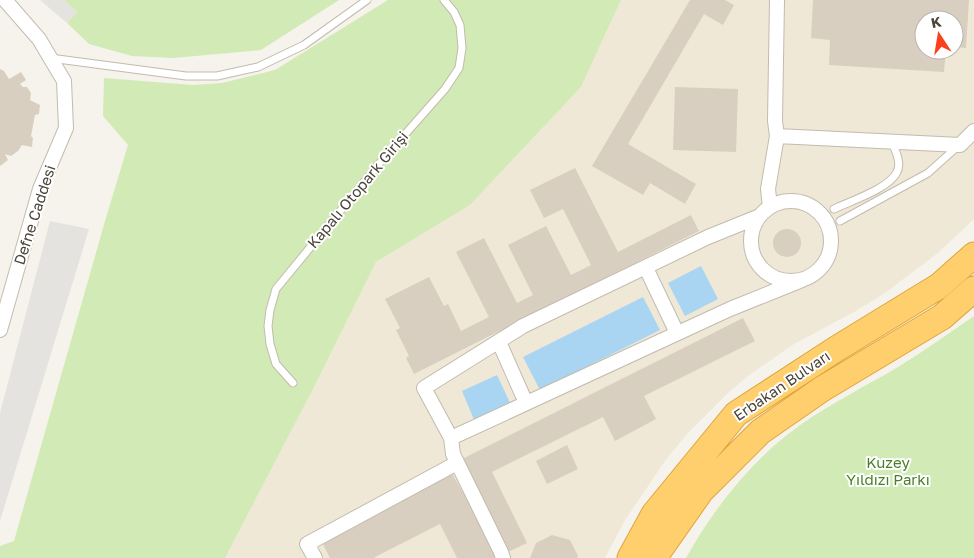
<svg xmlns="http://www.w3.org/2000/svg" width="974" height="558" font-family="'Golos Text',sans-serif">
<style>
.education{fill:#efe8d6;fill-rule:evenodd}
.green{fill:#d2eab5}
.parking{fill:#e5e3e0}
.water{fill:#a9d4f2}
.building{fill:#d8cfc1}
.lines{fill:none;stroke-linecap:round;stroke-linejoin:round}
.lane-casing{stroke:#c2bbae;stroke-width:9}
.street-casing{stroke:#c2bbae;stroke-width:16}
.highway-casing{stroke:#e0a43c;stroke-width:27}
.lane{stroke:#fff;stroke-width:7}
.street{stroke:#fff;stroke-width:14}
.highway{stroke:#ffcf6e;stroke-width:25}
.labels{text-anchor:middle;stroke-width:4;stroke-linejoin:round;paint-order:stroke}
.street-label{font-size:15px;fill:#4b4439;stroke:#fff}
.park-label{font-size:15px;fill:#4a7f2a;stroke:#fff}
</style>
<rect width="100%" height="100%" fill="#f6f3ec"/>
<path class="education" d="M621,0H974V219L938,253L885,293L854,312L794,344L748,376L728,393L686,435L665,461L625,520L605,558H225L313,389L376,262L470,205L581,87ZM924,20H954V50H924Z"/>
<path class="green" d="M64,0H339L261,50L174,58L132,56L89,44L67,23L77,12Z
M388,0H621L581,87L470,205L376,262L313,389L225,558H0V546L14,541L105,221L128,145L103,116L104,78L193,85L222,83L275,70Z
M974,316V558H686C712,512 745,468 787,435C821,408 861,389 898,367C924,351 949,333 974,316Z"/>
<path class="parking" d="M40,0H64L77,12L67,23Z
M50,221L89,229L0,521V413Z"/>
<path class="water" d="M701,266L718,299L685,316L668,283Z
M643,297L660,330L540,390L523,357Z
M497,375L512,407L475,422L462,391Z"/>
<path class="building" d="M690,0H725L734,5L723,25L704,14L628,144L696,184L685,204L650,183L643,195L592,166Z
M813,0H969L966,48L954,47V20H924V50H946L944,72L829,65L830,40L811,38Z
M0,69L4,71L9,79L21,72L26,80L20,84L23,87H27L31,93L30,100L40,105L39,114L35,115L31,136L33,138L32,147L22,145L18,151L11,156L5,154L8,160L0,166Z
M675,87L738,89L736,152L673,150Z
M575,168L618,252L691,215L699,231L414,374L406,358L409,356L396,330L400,328L385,299L429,277L444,306L448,304L461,331L489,317L456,252L484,238L517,303L533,295L508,245L546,226L571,275L591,265L563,209L544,218L530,190Z
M773 243a14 14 0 1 1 28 0a14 14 0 1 1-28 0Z
M743,318L755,341L644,396L656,419L615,441L603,417L492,472L527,543L504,554L458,461Z
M567,445L578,469L547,484L536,461Z
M451,472L501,558H457L440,524L375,557V558H330L322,542Z
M552,535L570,540L578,556L577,558H530L536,543Z"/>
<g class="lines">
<g class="lane-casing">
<path id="lane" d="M50,58L186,76H217L258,67L304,45L367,0
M834,209C851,201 890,188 897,172C902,163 895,150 892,142
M840,221L928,173L957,147
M293,383L276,364L270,344L268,326L270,310L276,289L378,165L445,89L459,68L462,48L460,25L454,12L444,0"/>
</g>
<g class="street-casing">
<path id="street" d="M777,0L775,121L777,136L960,145L974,131
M751 241a40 40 0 1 1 80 0a40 40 0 1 1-80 0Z
M770,207L768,189L777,136
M760,216L708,237L523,326L424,388L451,438L730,309L802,280
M646,268L677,333
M0,330L40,189L66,128L64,81L39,39L5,0
M499,342L526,403
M451,438L453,454L501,552L503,558
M315,558L307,544L457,463"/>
</g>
<g class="highway-casing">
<path id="highway" d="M630,558L654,514L736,414L836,349L939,286L974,255
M654,558L701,491L760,432L822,389L942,317L974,289"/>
</g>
<use href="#lane" class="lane"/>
<use href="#street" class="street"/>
<use href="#highway" class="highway"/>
</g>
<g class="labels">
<g class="street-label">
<text transform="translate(358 190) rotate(-50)" y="5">Kapalı Otopark Girişi</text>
<text transform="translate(35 215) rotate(-72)" y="5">Defne Caddesi</text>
<text transform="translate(782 386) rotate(-34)" y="5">Erbakan Bulvarı</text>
</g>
<g class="park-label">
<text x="888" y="468">Kuzey<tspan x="888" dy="17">Yıldızı Parkı</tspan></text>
</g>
</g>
<g transform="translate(939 35) rotate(348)"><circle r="24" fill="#ffffff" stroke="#b7b4b0"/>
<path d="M0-4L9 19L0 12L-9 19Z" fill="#fc3f1d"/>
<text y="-8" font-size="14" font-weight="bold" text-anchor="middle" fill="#4b4439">K</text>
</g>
</svg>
